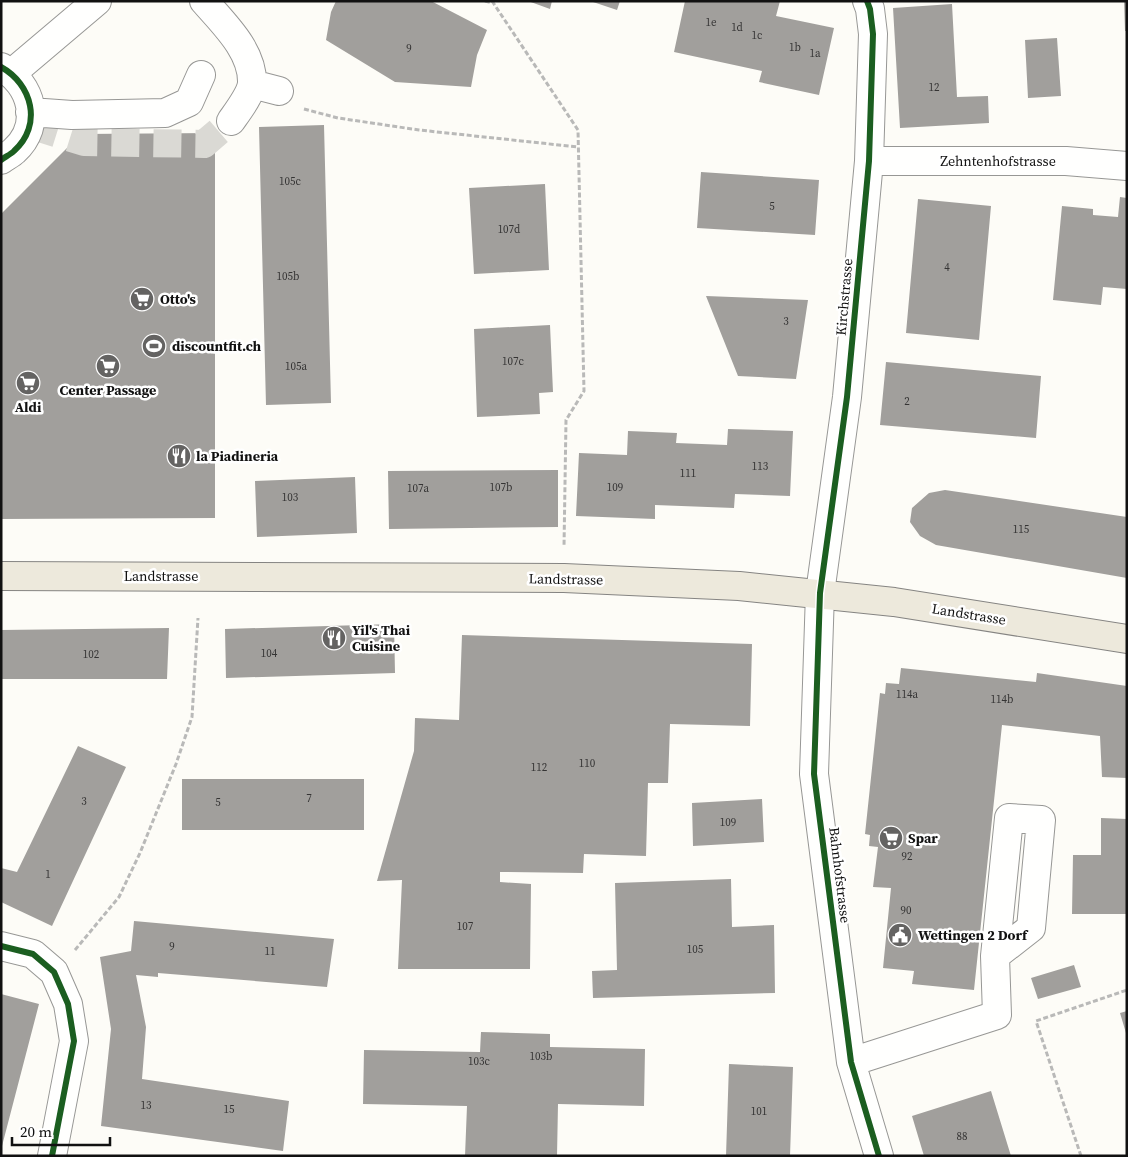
<svg xmlns="http://www.w3.org/2000/svg" width="1128" height="1157" font-family="'Source Serif 4',serif">
<style>
.building{fill:#a19f9c}
.lines{fill:none;stroke-linecap:round;stroke-linejoin:round}
.minor-tunnel{stroke:#dad9d4;stroke-width:28;stroke-dasharray:28 14;stroke-linecap:butt}
.minor-casing{stroke:#979795;stroke-width:30}
.major-casing{stroke:#858482;stroke-width:30}
.path{stroke:#b9b9b8;stroke-width:3;stroke-dasharray:5 2.5;stroke-linecap:butt}
.minor{stroke:#fffffe;stroke-width:28}
.major{stroke:#ede9dc;stroke-width:28}
.cycleway-casing{stroke:#fff;stroke-width:9}
.cycleway{stroke:#1b5e20;stroke-width:6}
.labels{text-anchor:middle;stroke-width:5;stroke-linejoin:round;paint-order:stroke}
.number-label{font-size:11px;fill:#353434}
.street-label{font-size:14px;fill:#111;stroke:#fff}
.poi-label{font-size:14px;font-weight:bold;fill:#111;stroke:#fff;text-anchor:start}
</style>
<rect width="100%" height="100%" fill="#fdfcf7"/>
<path class="building" d="M336,1H431L487,30L477,55L471,87L395,82L326,40L331,12Z
M528,1H552L550,9Z
M590,1H620L617,10Z
M685,1H780L776,16L834,28L819,95L759,82L762,71L674,52Z
M1124,1H1127V31H1125Z
M952,4L957,97L988,96L989,123L900,128L893,8Z
M1057,38L1061,96L1028,98L1025,40Z
M324,125L331,403L266,405L259,127Z
M215,133V518L1,519V214L81,134Z
M701,172L819,180L815,235L697,228Z
M545,184L549,270L474,274L469,188Z
M1120,197L1127,198V289L1103,287L1101,305L1053,300L1062,206L1093,209V215L1118,217Z
M918,199L991,206L979,340L906,333Z
M706,296L808,300L796,379L738,376Z
M550,325L553,392L539,393L540,414L477,417L474,329Z
M886,362L1041,376L1036,438L880,425Z
M728,429L793,431L790,496L735,494L734,508L655,505V519L576,516L579,453L627,455L628,431L677,433L676,443L727,445Z
M558,470V527L389,529L388,471Z
M355,477L357,533L257,537L255,481Z
M945,490L1127,517V578L936,545L920,536L910,522L912,508L929,493Z
M394,624L395,673L226,678L225,629Z
M169,628L167,679H1V630Z
M462,635L752,644L750,726L670,724L668,783H648L646,856L584,854L583,873L500,872V882L531,884L530,969H398L402,880L377,881L414,751L415,718L459,720Z
M901,668L1036,682L1037,673L1127,686V778L1102,777L1100,736L1002,725L974,990L912,984L914,971L883,968L891,888L873,887L878,847L869,846L870,835L865,834L880,693L885,694L886,683L899,684Z
M78,746L126,767L52,926L1,902V868L17,872Z
M182,779H364V830H182Z
M762,799L764,842L693,846L692,803Z
M1101,818L1127,819V914H1072L1073,855H1101Z
M731,879L732,927L774,925L775,993L593,998L592,971L617,970L615,883Z
M134,921L334,939L327,987L158,973V977L136,975L146,1027L142,1079L289,1101L283,1151L101,1126L111,1029L100,957L131,951Z
M1074,965L1081,987L1038,999L1031,978Z
M1,994L39,1004L2,1146H1Z
M1127,1011V1032L1126,1033L1120,1013Z
M481,1032L550,1034V1047L645,1049L644,1106L558,1104L557,1156H465L467,1106L363,1104L364,1050L480,1052Z
M729,1064L793,1067L790,1156H726Z
M991,1091L1011,1156H924L912,1116Z"/>
<g class="lines">
<path class="minor-tunnel" d="M30,125L84,142L204,144L231,121"/>
<g class="minor-casing">
<path id="minor" d="M204,1C224,24 253,51 252,83C251,94 238,111 231,121
M867,1L870,9L873,34L869,161L847,397L820,593L814,774L851,1062L879,1156
M1,67C32,84 43,125 14,151C11,154 5,157 1,160
M12,73L97,1
M252,84L279,91
M30,112L72,115L165,113L189,102L201,75
M869,161H1066L1127,166
M1,946L33,954L54,972L68,1004L74,1041L52,1156
M851,1062L997,1015L995,956L1031,928L1041,820L1009,818L995,956"/>
</g>
<g class="major-casing">
<path id="major" d="M1,576L564,578L739,586L894,602L1127,639"/>
</g>
<path class="path" d="M485,1L492,3
M492,1L578,130L584,391L566,420L564,547
M304,109L338,118L419,130L578,147
M75,950L119,897L140,853L176,764L192,717L198,618
M1081,1156L1036,1021L1127,990"/>
<use href="#minor" class="minor"/>
<use href="#major" class="major"/>
<g class="cycleway-casing">
<path id="cycleway" d="M867,1L870,9L873,34L869,161L847,397L820,593L814,774L851,1062L879,1156
M1,67C32,84 43,125 14,151C11,154 5,157 1,160
M1,946L33,954L54,972L68,1004L74,1041L52,1156"/>
</g>
<use href="#cycleway" class="cycleway"/>
</g>
<defs>
<g id="supermarket-disc" transform="scale(1.25)"><circle r="9.5" fill="#646362" stroke="#fff"/><path d="M-6-5.5h2.5l.6 2H6L4.5 2H-2.5L-4.4-4H-6ZM-1.5 3.2a1.3 1.3 0 1 0 .1 0ZM3 3.2a1.3 1.3 0 1 0 .1 0Z" fill="#fff"/></g>
<g id="stadium-disc" transform="scale(1.25)"><circle r="9.5" fill="#646362" stroke="#fff"/><path d="M0-5a6.5 5 0 1 0 0 10a6.5 5 0 1 0 0-10ZM-3.5-1.8h7v3.6h-7Z" fill="#fff"/></g>
<g id="restaurant-disc" transform="scale(1.25)"><circle r="9.5" fill="#646362" stroke="#fff"/><path d="M-5-6h1v4h1v-4h1v4h1v-4h1v5L-1.5 .5V6h-2V.5L-5-1ZM5-6V6H3V1.5H1.5Q1.5-4 5-6Z" fill="#fff"/></g>
<g id="civic-disc" transform="scale(1.25)"><circle r="9.5" fill="#646362" stroke="#fff"/><path d="M-.6-6.5H3V-4.5H.6V-3L4-1V1h2V6H-6V1h2V-1L-.6-3ZM-1.2 2.5V6h2.4V2.5Z" fill="#fff"/></g>
</defs>
<g fill-rule="evenodd">
<use href="#supermarket-disc" x="142" y="299"/>
<use href="#stadium-disc" x="154" y="346"/>
<use href="#supermarket-disc" x="108" y="366"/>
<use href="#supermarket-disc" x="28" y="383"/>
<use href="#restaurant-disc" x="179" y="456"/>
<use href="#restaurant-disc" x="334" y="638"/>
<use href="#supermarket-disc" x="891" y="838"/>
<use href="#civic-disc" x="900" y="935"/>
</g>
<g class="labels">
<g class="number-label">
<text x="711" y="26">1e</text>
<text x="737" y="31">1d</text>
<text x="757" y="39">1c</text>
<text x="795" y="51">1b</text>
<text x="409" y="52">9</text>
<text x="815" y="57">1a</text>
<text x="934" y="91">12</text>
<text x="290" y="185">105c</text>
<text x="772" y="210">5</text>
<text x="509" y="233">107d</text>
<text x="947" y="271">4</text>
<text x="288" y="280">105b</text>
<text x="786" y="325">3</text>
<text x="513" y="365">107c</text>
<text x="296" y="370">105a</text>
<text x="907" y="405">2</text>
<text x="760" y="470">113</text>
<text x="688" y="477">111</text>
<text x="501" y="491">107b</text>
<text x="615" y="491">109</text>
<text x="418" y="492">107a</text>
<text x="290" y="501">103</text>
<text x="1021" y="533">115</text>
<text x="269" y="657">104</text>
<text x="91" y="658">102</text>
<text x="907" y="698">114a</text>
<text x="1002" y="703">114b</text>
<text x="587" y="767">110</text>
<text x="539" y="771">112</text>
<text x="309" y="802">7</text>
<text x="84" y="805">3</text>
<text x="218" y="806">5</text>
<text x="728" y="826">109</text>
<text x="907" y="860">92</text>
<text x="48" y="878">1</text>
<text x="906" y="914">90</text>
<text x="465" y="930">107</text>
<text x="172" y="950">9</text>
<text x="695" y="953">105</text>
<text x="270" y="955">11</text>
<text x="541" y="1060">103b</text>
<text x="479" y="1065">103c</text>
<text x="146" y="1109">13</text>
<text x="229" y="1113">15</text>
<text x="759" y="1115">101</text>
<text x="962" y="1140">88</text>
</g>
<g class="street-label">
<text x="998" y="166">Zehntenhofstrasse</text>
<text transform="translate(844 297) rotate(-85)" y="5">Kirchstrasse</text>
<text x="161" y="581">Landstrasse</text>
<text transform="translate(566 579) rotate(1)" y="5">Landstrasse</text>
<text transform="translate(969 614) rotate(9)" y="5">Landstrasse</text>
<text transform="translate(840 875) rotate(83)" y="5">Bahnhofstrasse</text>
</g>
<g class="poi-label">
<text x="160" y="304">Otto's</text>
<text x="172" y="351">discountfit.ch</text>
<text x="108" y="395" text-anchor="middle">Center Passage</text>
<text x="28" y="412" text-anchor="middle">Aldi</text>
<text x="196" y="461">la Piadineria</text>
<text x="352" y="635">Yil's Thai<tspan x="352" dy="16">Cuisine</tspan></text>
<text x="908" y="843">Spar</text>
<text x="918" y="940">Wettingen 2 Dorf</text>
</g>
</g>
<rect width="1128" height="1157" fill="none" stroke="#111111" stroke-width="5"/>
<path d="M12 1137v8h98v-8" fill="none" stroke="#111111" stroke-width="2.5"/>
<text x="20" y="1137" font-size="15" fill="#111111" stroke="#ffffff" stroke-width="4" paint-order="stroke">20 m</text>
</svg>
